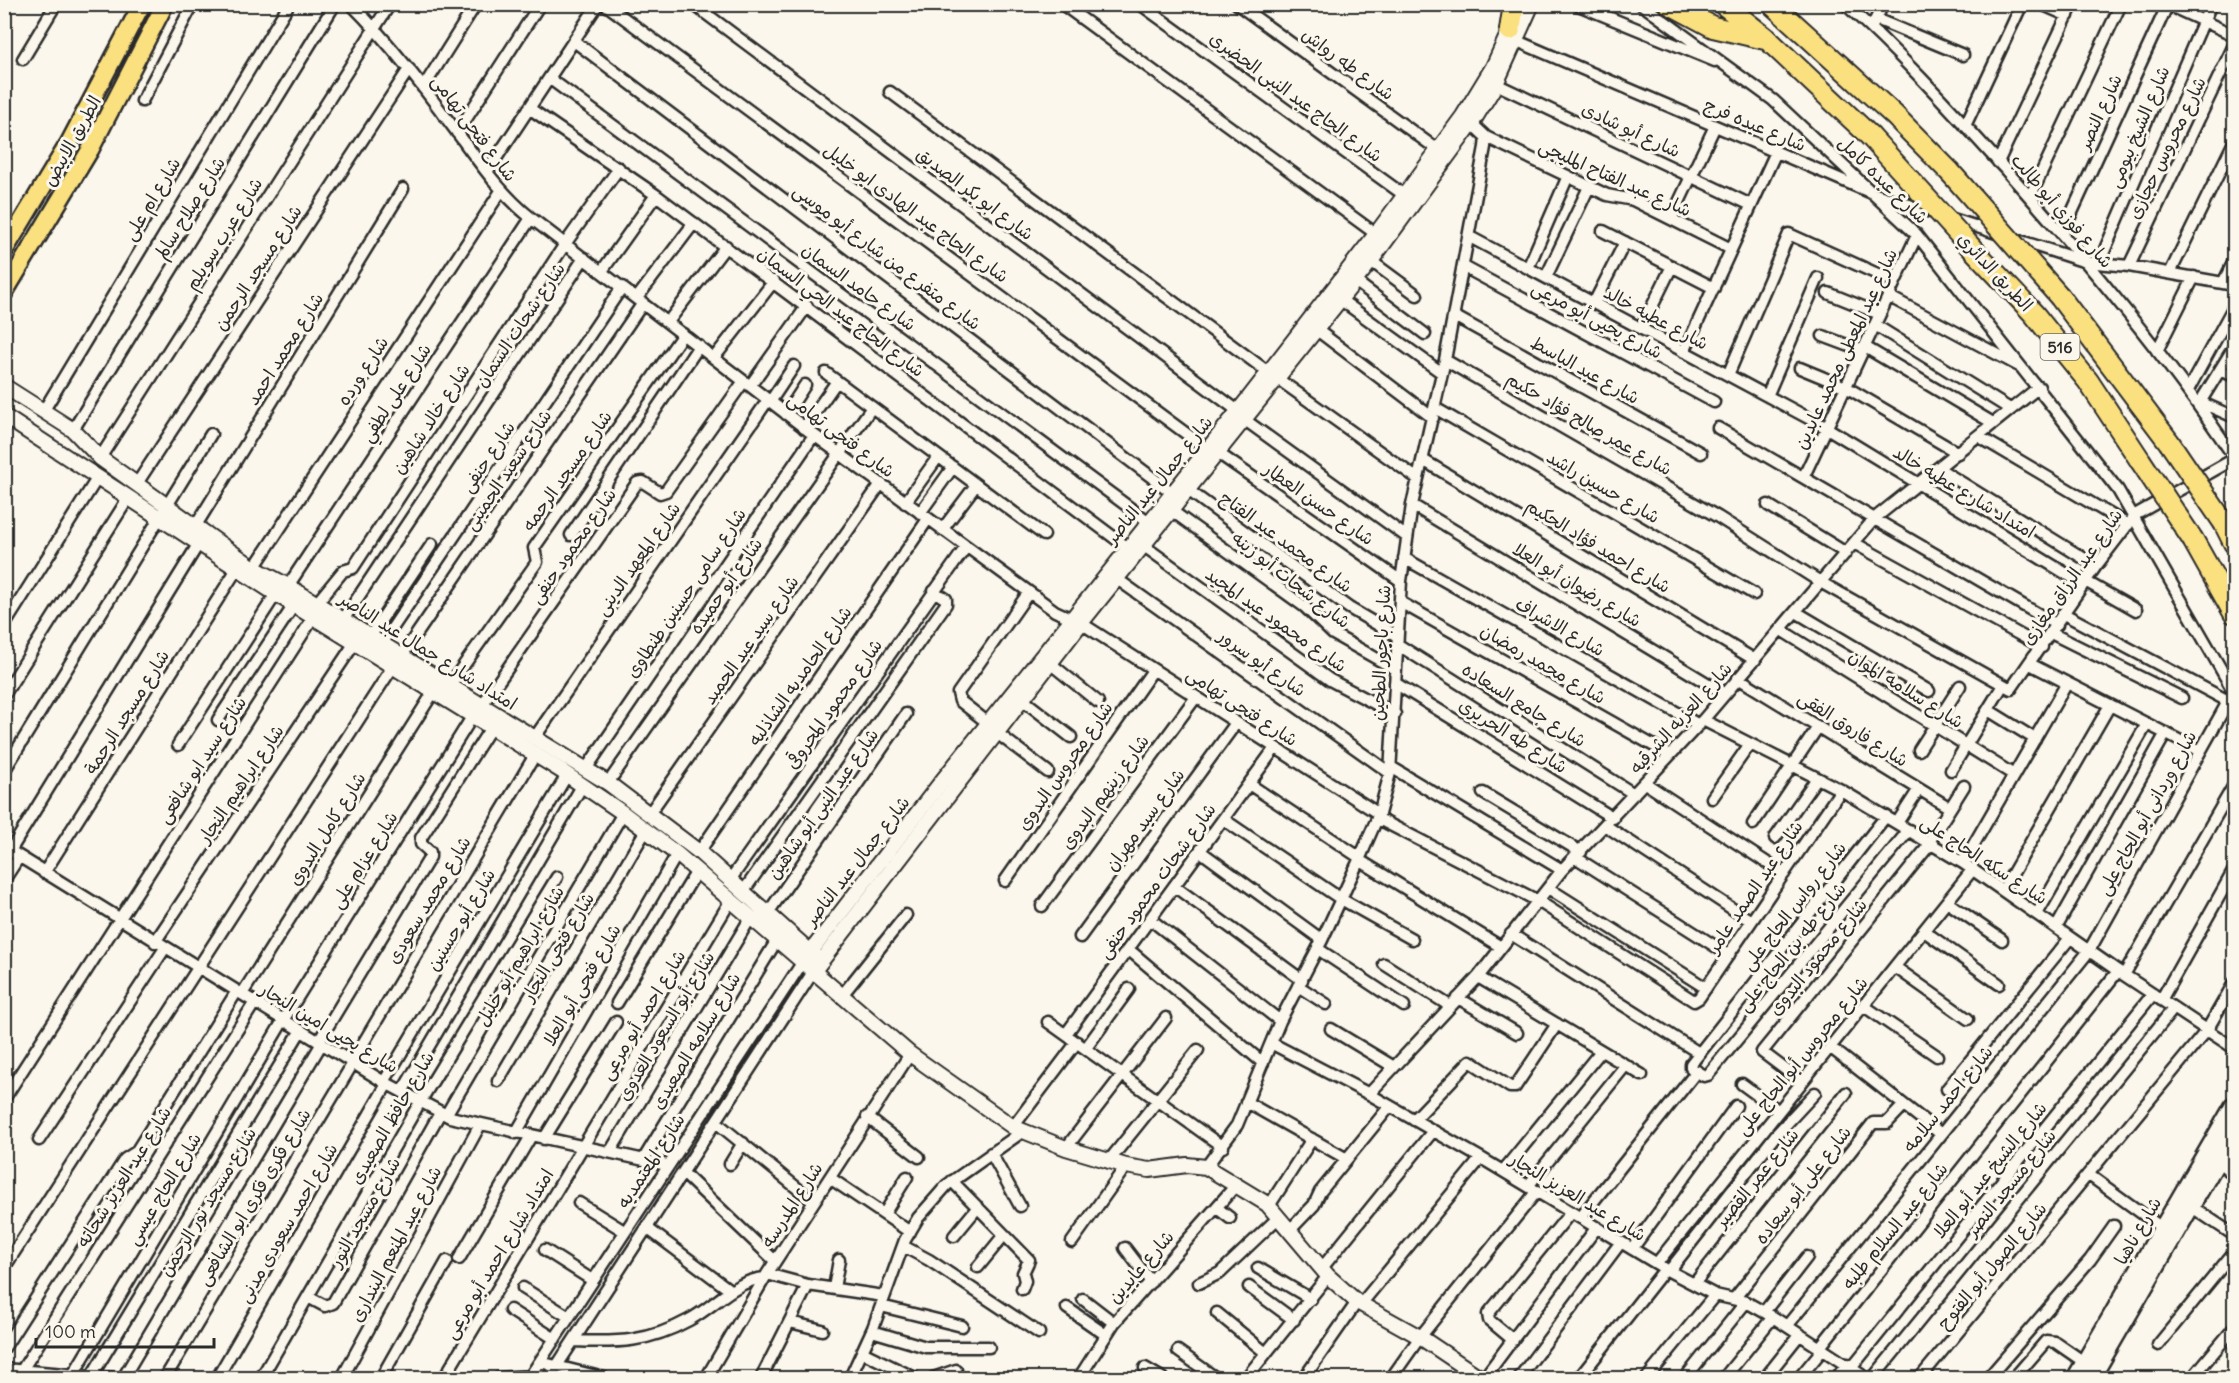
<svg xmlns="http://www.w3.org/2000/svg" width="2239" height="1383" font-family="Delius,'Playpen Sans Arabic',sans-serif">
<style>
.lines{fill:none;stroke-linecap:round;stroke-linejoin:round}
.minor-casing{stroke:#2b2b2b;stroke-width:15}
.tertiary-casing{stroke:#2b2b2b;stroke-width:18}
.secondary-casing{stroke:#2b2b2b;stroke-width:20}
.primary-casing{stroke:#2b2b2b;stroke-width:21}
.motorway-casing{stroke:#2b2b2b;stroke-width:24}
.minor{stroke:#fbf7ec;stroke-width:10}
.tertiary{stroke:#fbf7ec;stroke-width:14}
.secondary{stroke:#fbf7ec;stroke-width:15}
.primary{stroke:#fbe080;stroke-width:16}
.motorway{stroke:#fbe080;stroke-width:20}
.motorway-bridge-casing{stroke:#2b2b2b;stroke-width:24;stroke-linecap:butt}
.motorway-bridge{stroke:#fbe080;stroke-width:20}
.labels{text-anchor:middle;stroke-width:6;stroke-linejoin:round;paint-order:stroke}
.shield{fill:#fbf7ec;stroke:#696865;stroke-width:1.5}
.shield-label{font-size:16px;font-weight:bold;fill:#2b2b2b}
.street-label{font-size:18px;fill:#2b2b2b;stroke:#fbf7ec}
</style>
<rect width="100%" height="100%" fill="#fbf7ec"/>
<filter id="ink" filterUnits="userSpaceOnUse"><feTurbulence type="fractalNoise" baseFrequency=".0167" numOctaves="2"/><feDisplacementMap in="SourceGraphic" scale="12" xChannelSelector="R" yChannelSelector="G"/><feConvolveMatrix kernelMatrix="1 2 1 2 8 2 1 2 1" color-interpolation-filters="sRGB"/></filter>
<g filter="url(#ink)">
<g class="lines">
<g class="minor-casing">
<path id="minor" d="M351,4C390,43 423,87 456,131C480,163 500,193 531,218L814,435L1055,611L1081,623L1379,814
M605,4L1207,449
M693,4L1238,411
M1062,4L1376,234
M1140,4L1404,195
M1237,4L1438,150
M1576,4L1715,61
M1641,4L1773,100L1917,235L2118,490L2234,692
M1845,4C1902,55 1953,112 2004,168C2086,260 2166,355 2234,457
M2041,4L2068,16
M2168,5L2234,35
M1876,19L1963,55
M1874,23L1883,4
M574,41L1178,497
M1517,41L1872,193L2086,262L2129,266L2234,285
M23,59L56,4
M549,78L1149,522
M1496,84L1751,205
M423,88L476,4
M890,92L1268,372
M142,101L193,4
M529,108L656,195L1128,548
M1965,126L2022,4
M457,133L540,4
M1486,137L1607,195L1633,200L1731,249
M1998,162L2073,4
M487,172L598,4
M2030,197L2121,4
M1671,219L1715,126
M1603,231L1714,288
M2062,234L2168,4
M1470,237L1827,428L2083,584
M1371,261L1417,295
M2099,263L2211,4
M2129,266L2234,45
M1464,267L1714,402
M1528,268L1568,176
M602,271L656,195
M2170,273L2234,142
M1546,277L1589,187
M1355,281L1425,334
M2223,283L2234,261
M1828,293L1880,314
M1888,296L2021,367
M637,298L694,223
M1341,300L1442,373
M1594,303L1625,242
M1454,316L1701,453
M668,322L726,246
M1875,325L2010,409
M1641,329L1672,266
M1317,330L1433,418
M1823,336L1863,351
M1865,347L1993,423
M2157,351L2194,277
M1684,352L1776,152
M714,358L774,281
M1445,360L1718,517L1822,583L2011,689L2096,566L2135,515L2234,459
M1800,368L1846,387L1958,453
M2220,370L2234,376
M826,373L1044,535
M1728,375L1789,234L1895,282
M1278,379L1418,479
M750,386L807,306
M2188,390L2234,306
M1767,396L1818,278
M770,402L794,366
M2200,402L2234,417
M2199,404L2234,347
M1435,408L1754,594
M44,410L289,4
M786,414L805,385
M1245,420L1407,537
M804,428L837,381
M1718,428L2057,625
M73,430L335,4
M1978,436L2128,525
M1218,453L1401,581
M100,458L390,4
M1423,460L1755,660
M1938,468L2096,566
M1804,476L1917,235
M136,485L409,69
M1188,490L1349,608L1397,636
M905,503L938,457
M1412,505L1725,694
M1768,505L1846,553
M1172,511L1305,607L1333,634L1395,669
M920,513L953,467
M195,527L403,189
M942,530L976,485
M571,535L699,346
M1854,543L2042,647
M1144,546L1330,680L1395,714
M1404,558L1699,725
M254,568L501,191
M1117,579L1390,773
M2085,581L2136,610
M288,586L531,218
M1400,602L1670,755
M316,604L343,571L353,568L565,244L619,168
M1796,612L1929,691
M2064,614L2228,701
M343,620L584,258
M4,626L98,477
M1781,630L2014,775
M2051,633L2182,698
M369,638L432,544
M1397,644L1634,794
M381,645L622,287
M401,657L643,303
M1050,663L1098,702
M2030,664L2200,751
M1738,678L1950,808
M1395,683L1613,818
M449,686L537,562L534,548L683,334
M4,695L129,497
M1022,699L1071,737
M482,705L637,483L643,482L660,493L666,491L744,381
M1988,710L2035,739
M218,720L294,605
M1703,720L1841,790L1963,863L2118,971L2234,1048
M988,723L960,701L958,693L1029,592
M997,733L1048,772
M535,737L768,400
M178,745L276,594
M1919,750L1960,686
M1391,767L1562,870
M586,769L814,435
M1951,770L2003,685
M4,771L211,434
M608,783L872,407
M1645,783L1784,874
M1249,784L1359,857
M1483,793L1581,852
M1712,798L1750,744
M649,814L880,485
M1886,816L1691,1064V1068L1704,1076L1708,1075L1909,830
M1377,818L1538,901L1694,1001L1699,998L1841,790
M1223,819L1341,899L1412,939
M1897,823L1919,789
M1753,824L1818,727
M1606,826L1751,921
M1775,838L1817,778
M1929,842L1964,786
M4,847L384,1082L450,1117L667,1165
M10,851L199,543
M1200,851L1322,940
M699,852L928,519
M1575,857L1729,955
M1359,860L1501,947
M1963,863L2067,683
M44,873L237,569
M4,880L19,857
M730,880L966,547
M1005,881L1153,670
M1174,886L1302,980
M1548,888L1706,988
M2003,890L2110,705
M743,892L946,604V599L934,591
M1947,902L2002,940
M1042,906L1196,697
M768,913L906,714
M2037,914L2147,724
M1150,919L1280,1021
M2056,928L2166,733
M1924,931L1999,984
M1511,934L1699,1053
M1080,937L1236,723
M155,942L354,644
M1128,949L1263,1063
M1318,949L1404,1006
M1384,964L1450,1006
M1895,967L1968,1019
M2124,975L2234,785
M1478,977L1642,1075
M1298,986L1326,1004
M242,994L438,685
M843,994L906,915
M1458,998L1517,1033
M2161,1000L2234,870
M617,1003L697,871
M1864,1006L1937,1056
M1048,1022L1223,1147
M1331,1029L1394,1067
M1066,1034L1275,748
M319,1041L430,857V852L421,844V838L495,721
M1271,1043L1369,1094L1481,1158L1669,1271L1715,1295L1746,1302L1773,1317L1866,1378
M1830,1047L1941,1134
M1086,1048L1129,989
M352,1062L535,755
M498,1081L646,830
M384,1082L567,775
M1802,1082L1762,1052L1931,843
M1742,1084L1779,1111
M1947,1089L2070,938
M402,1092L582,786
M1369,1094L1478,977L1562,870L1703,720L1875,518L2039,387
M4,1099L313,618
M1246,1102L1347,1159
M446,1115L623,813
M867,1117L919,1157
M1414,1120L1470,1061L1510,1087H1515L1557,1024
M716,1122L813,1201
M1013,1127L1077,1042
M516,1133L677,854
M544,1139L616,1022
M39,1140L165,948
M1066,1148L1166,1018
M610,1152L751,917
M991,1153L1020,1206
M643,1160L777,940
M2218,1161L2234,1175
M1108,1162L1198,1050
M730,1164L743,1143
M1206,1167L1237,1125L1280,1021L1322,940L1359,860L1379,814L1390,773L1401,581L1412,505L1445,360L1485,147L1486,137L1468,120
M1503,1171L1601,1051
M683,1173L775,1261
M2089,1175L2162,1228
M830,1178L910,1232
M952,1181L1029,1260L1023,1273L1025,1281L1022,1289
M1528,1186L1625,1066
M579,1203L624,1231
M1269,1206L1312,1139
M2192,1207L2234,1235
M1217,1208L1230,1218
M884,1214L907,1177
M1581,1217L1697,1071
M647,1228L731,1291
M1290,1230L1314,1205L1320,1192L1390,1106
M954,1236L978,1207
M1072,1242L1126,1166
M903,1246L929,1260L1039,1333
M1125,1248L1151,1282
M1632,1249L1736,1106
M545,1250L592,1280
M459,1259L531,1136
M1657,1263L1973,869
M978,1267L1004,1235
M4,1268L392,668
M1258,1268L1311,1299
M1322,1268L1433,1131
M1669,1271L1775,1136L1815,1093
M767,1274L808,1285L884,1296
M1199,1283L1220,1273L1279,1217
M1694,1284L1846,1093
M1249,1287L1294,1320
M523,1288L569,1317
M834,1288L839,1260
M308,1297L325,1306L333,1303L440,1113
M1083,1299L1114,1323
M1734,1299L1873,1123H1887L1904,1105
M1361,1304L1481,1158
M881,1306L962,1326
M1067,1308L1106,1335
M510,1310L555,1339
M1764,1312L1807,1257
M1217,1313L1266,1353
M790,1322L822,1330
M1787,1326L2089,951L2234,691
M872,1331L926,1347H989
M1513,1340L1489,1320L1488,1314L1571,1212
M574,1341C619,1343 649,1342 689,1320C717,1305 732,1282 764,1278
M2158,1345L2234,1252
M1820,1347L2118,971
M4,1348L125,1159L136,1152L237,991
M1178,1351L1216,1378
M862,1352L915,1378
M540,1362L604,1378
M1852,1367L2153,994
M1145,1368L1162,1378
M4,1369L115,1378
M22,1370L255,1002
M1394,1374L1420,1337L1537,1191
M73,1375L284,1019L472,717
M91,1377L301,1030
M123,1378L322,1043
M165,1378L353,1063
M217,1378L387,1084
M261,1378L420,1102L557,877
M342,1378L480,1125
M381,1378L447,1261
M444,1378L731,900
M499,1378L531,1376
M529,1378L802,963
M549,1378L813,972
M706,1378L767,1274L910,1054
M761,1378L808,1285
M850,1378L873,1328L905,1240L918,1218L947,1185L1022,1132
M933,1378L956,1370
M1079,1378L1114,1323L1237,1184
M1246,1378L1328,1276
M1304,1378L1357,1302
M1484,1378L1597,1227
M1519,1378L1621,1242
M1579,1378L1665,1269
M1647,1378L1715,1295
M1685,1378L1746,1302
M1724,1378L1773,1317
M1765,1378L1800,1334
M1799,1378L1823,1349
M1836,1378L1848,1364
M1873,1378L2174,1008
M1920,1378L2207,1030L2234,983
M1988,1378L2090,1260L2114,1226
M2014,1378L2046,1341L2055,1342L2084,1362
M2192,1378L2234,1328"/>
</g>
<g class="tertiary-casing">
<path id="tertiary" d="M4,386L73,430L100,458L254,568L288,586L608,783L699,852L815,956
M4,416L276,594L560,770L623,813L677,854L910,1054L1013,1127L1066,1148L1126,1166L1149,1170L1187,1165L1206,1167L1267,1204L1328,1276L1357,1302L1420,1337L1481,1378
M802,963L942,781L1248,399L1376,234L1463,116L1493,67L1513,23
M813,972L1081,623L1371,261L1472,123L1496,84L1532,4"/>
</g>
<g class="secondary-casing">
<path id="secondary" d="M2075,1378L2234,1104
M2092,1378L2234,1133"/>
</g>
<g class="primary-casing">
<path id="primary" d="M4,251L69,143L142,4
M4,293L90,150L165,4"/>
</g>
<g class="motorway-casing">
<path id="motorway" d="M1670,4L1713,27L1765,39
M1723,4L1767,39L1870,136
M1772,4L1894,115L1950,172
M1510,30L1514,4
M1968,244L2034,314L2088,381L2140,460
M2060,297L2169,442
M2224,523L2234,543
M2193,540L2234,613"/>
</g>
<use href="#minor" class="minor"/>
<use href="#tertiary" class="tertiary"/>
<use href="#secondary" class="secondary"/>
<use href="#primary" class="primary"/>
<use href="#motorway" class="motorway"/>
<g class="motorway-bridge-casing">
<path id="motorway-bridge" d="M1870,136L1968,244
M1950,172L2060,297
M2169,442L2224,523
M2140,460L2193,540"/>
</g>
<use href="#motorway-bridge" class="motorway-bridge"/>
</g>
</g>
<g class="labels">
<rect class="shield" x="2040.5" y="334" width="39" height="26" rx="4.5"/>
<g class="shield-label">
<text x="2060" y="353">516</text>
</g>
<g class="street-label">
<text transform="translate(1348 64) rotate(36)" y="6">شارع طه رواش</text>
<text transform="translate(1296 97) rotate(36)" y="6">شارع الحاج عبد النبى الحضرى</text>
<text transform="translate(2100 112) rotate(-65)" y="6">شارع النصر</text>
<text transform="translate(1755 125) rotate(23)" y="6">شارع عبده فرج</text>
<text transform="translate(2139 127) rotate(-67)" y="6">شارع الشيخ بيومى</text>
<text transform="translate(474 128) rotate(53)" y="6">شارع فتحى تهامى</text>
<text transform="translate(1631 130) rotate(25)" y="6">شارع أبو شادى</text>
<text transform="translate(72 141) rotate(-61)" y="6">الطريق الابيض</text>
<text transform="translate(2167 148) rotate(-64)" y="6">شارع محروس حجازى</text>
<text transform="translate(1615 178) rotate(24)" y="6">شارع عبد الفتاح المليجى</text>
<text transform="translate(1883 180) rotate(44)" y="6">شارع عبده كامل</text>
<text transform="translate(975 194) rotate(37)" y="6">شارع ابو بكر الصديق</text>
<text transform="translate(152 199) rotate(-59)" y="6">شارع ام على</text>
<text transform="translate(190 208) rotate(-58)" y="6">شارع صلاح سالم</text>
<text transform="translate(2062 211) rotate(49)" y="6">شارع فوزي أبو طالب</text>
<text transform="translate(916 213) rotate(36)" y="6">شارع الحاج عبد الهادى ابو خليل</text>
<text transform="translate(224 234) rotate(-58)" y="6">شارع عرب سويلم</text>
<text transform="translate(887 257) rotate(37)" y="6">شارع متفرع من شارع أبو موسى</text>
<text transform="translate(258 268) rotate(-57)" y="6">شارع مسجد الرحمن</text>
<text transform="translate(1995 272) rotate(47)" y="6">الطريق الدائري</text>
<text transform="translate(859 287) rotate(36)" y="6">شارع حامد السمان</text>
<text transform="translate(841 312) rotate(37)" y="6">شارع الحاج عبد الحي السمان</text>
<text transform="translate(1656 318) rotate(28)" y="6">شارع عطيه خالد</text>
<text transform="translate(1597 320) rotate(28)" y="6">شارع يحيى أبو مرعى</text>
<text transform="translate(520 325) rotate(-56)" y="6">شارع شحات السمان</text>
<text transform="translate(285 349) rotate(-58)" y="6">شارع محمد احمد</text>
<text transform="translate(1846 349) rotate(-65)" y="6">شارع عبد المعطى محمد عابدين</text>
<text transform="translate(1585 370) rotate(29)" y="6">شارع عبد الباسط</text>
<text transform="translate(363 371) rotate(-57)" y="6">شارع ورده</text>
<text transform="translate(396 393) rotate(-57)" y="6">شارع على لطفي</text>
<text transform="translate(431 419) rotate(-57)" y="6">شارع خالد شاهين</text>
<text transform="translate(1589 424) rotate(30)" y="6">شارع عمر صالح فؤاد حكيم</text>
<text transform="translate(841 435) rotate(37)" y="6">شارع فتحى تهامى</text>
<text transform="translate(488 457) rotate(-56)" y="6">شارع حنفى</text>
<text transform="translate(508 470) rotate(-56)" y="6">شارع سعيد الجمينى</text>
<text transform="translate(567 471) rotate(-55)" y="6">شارع مسجد الرحمه</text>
<text transform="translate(1159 480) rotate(-51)" y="6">شارع جمال عبد الناصر</text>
<text transform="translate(1603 487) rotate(30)" y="6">شارع حسين راشد</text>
<text transform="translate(1964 492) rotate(31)" y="6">امتداد شارع عطيه خالد</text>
<text transform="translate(1319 504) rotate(35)" y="6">شارع حسن العطار</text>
<text transform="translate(1286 542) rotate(36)" y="6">شارع محمد عبد الفتاح</text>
<text transform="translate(573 546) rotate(-55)" y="6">شارع محمود حنفى</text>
<text transform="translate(1598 546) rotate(31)" y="6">شارع احمد فؤاد الحكيم</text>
<text transform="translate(638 559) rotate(-55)" y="6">شارع المعهد الدينى</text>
<text transform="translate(2072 577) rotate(-55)" y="6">شارع عبد الرزاق مغازى</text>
<text transform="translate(1291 580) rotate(38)" y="6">شارع شحات أبو زينه</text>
<text transform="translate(1577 585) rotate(31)" y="6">شارع رضوان أبو العلا</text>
<text transform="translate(726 586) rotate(-55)" y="6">شارع أبو حميده</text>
<text transform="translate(686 593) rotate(-56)" y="6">شارع سامى حسنين طنطاوى</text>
<text transform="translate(1276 620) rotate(35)" y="6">شارع محمود عبد المجيد</text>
<text transform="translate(1560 627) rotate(30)" y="6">شارع الاشراف</text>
<text transform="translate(751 640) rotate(-55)" y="6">شارع سيد عبد الحميد</text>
<text transform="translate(428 651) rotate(32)" y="6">امتداد شارع جمال عبد الناصر</text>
<text transform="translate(1381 653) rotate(-87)" y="6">شارع باجور الطحين</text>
<text transform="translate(1262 663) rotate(35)" y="6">شارع أبو سرور</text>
<text transform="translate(1543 664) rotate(30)" y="6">شارع محمد رمضان</text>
<text transform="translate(800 676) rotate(-55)" y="6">شارع الحامديه الشاذليه</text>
<text transform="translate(1906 689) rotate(32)" y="6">شارع سلامه الموان</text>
<text transform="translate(834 704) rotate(-55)" y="6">شارع محمود المحروقى</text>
<text transform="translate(1524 705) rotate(32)" y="6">شارع جامع السعاده</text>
<text transform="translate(1242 707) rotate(33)" y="6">شارع فتحى تهامى</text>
<text transform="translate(127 712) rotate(-58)" y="6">شارع مسجد الرحمة</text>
<text transform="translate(1681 718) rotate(-48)" y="6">شارع العزبه الشرقيه</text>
<text transform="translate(1853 729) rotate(32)" y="6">شارع فاروق الفقى</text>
<text transform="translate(1513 736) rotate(32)" y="6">شارع طه الحريرى</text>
<text transform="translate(202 760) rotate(-57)" y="6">شارع سيد ابو شافعى</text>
<text transform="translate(1065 766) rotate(-55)" y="6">شارع محروس البدوى</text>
<text transform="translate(241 784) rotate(-56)" y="6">شارع ابراهيم النجار</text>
<text transform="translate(1105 792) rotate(-54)" y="6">شارع زينهم البدوى</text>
<text transform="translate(823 804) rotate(-55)" y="6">شارع عبد النبى أبو شاهين</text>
<text transform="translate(2147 813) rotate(-61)" y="6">شارع وردانى أبو الحاج على</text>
<text transform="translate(1145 820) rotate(-54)" y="6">شارع سيد مهران</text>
<text transform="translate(327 829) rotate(-58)" y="6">شارع كامل البدوى</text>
<text transform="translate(364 860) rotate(-58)" y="6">شارع عزام على</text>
<text transform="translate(1984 860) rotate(33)" y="6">شارع سكه الحاج على</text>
<text transform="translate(857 861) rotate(-52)" y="6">شارع جمال عبد الناصر</text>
<text transform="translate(1157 881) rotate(-54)" y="6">شارع شحات محمود حنفى</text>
<text transform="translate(1755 887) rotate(-56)" y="6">شارع عبد الصمد عامر</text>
<text transform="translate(429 900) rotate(-59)" y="6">شارع محمد سعودى</text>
<text transform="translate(1794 906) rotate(-52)" y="6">شارع رواس الحاج على</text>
<text transform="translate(461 920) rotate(-59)" y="6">شارع أبو حسنين</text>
<text transform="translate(558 947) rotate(-59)" y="6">شارع فتحى النجار</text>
<text transform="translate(1792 947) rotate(-51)" y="6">شارع طه بن الحاج على</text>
<text transform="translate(520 956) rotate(-60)" y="6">شارع ابراهيم أبو خليل</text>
<text transform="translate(1818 957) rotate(-51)" y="6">شارع محمود البدوى</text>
<text transform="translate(582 985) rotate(-60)" y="6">شارع فتحى أبو العلا</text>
<text transform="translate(643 1015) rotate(-59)" y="6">شارع احمد أبو مرعى</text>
<text transform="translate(666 1026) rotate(-59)" y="6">شارع أبو السعود العدوى</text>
<text transform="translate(329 1028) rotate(31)" y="6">شارع يحيى امين النجار</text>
<text transform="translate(696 1041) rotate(-59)" y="6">شارع سلامه الصعيدى</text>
<text transform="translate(1802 1056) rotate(-51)" y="6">شارع محروس أبو الحاج على</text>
<text transform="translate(1948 1099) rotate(-51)" y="6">شارع احمد سلامه</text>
<text transform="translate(392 1118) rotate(-60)" y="6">شارع حافظ الصعيدى</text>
<text transform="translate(651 1161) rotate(-57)" y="6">شارع المعتمديه</text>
<text transform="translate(1990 1170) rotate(-51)" y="6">شارع الشيخ عيد أبو العلا</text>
<text transform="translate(124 1177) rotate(-58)" y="6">شارع عبد العزيز شحاته</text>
<text transform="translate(1757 1178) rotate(-51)" y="6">شارع عمر القصير</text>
<text transform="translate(2011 1183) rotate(-51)" y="6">شارع مسجد النصر</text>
<text transform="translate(1803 1185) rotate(-52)" y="6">شارع على أبو سعاده</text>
<text transform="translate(164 1189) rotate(-59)" y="6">شارع الحاج عيسي</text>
<text transform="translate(254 1197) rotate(-59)" y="6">شارع فكرى فكرى ابو الشافعى</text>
<text transform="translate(1578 1197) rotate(31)" y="6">شارع عبد العزيز النجار</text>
<text transform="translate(208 1202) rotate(-59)" y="6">شارع مسجد نور الرحمن</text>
<text transform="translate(792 1205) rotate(-57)" y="6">شارع المدرسه</text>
<text transform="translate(365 1212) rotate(-60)" y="6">شارع مسجد النور</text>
<text transform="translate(288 1223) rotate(-60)" y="6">شارع احمد سعودى مدنى</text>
<text transform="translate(1895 1226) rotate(-51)" y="6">شارع عبد السلام طلبه</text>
<text transform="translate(2138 1231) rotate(-60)" y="6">شارع ناهيا</text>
<text transform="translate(396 1244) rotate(-62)" y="6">شارع عبد المنعم البندارى</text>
<text transform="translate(499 1254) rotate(-59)" y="6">امتداد شارع احمد أبو مرعى</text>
<text transform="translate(1992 1266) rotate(-50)" y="6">شارع الصول أبو الفتوح</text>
<text transform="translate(1141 1267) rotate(-49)" y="6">شارع عابدين</text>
</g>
</g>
<rect width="2239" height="1383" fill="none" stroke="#fbf7ec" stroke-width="24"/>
<rect x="12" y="12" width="2215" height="1359" fill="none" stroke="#2b2b2b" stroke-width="2" filter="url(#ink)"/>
<path d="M36 1338v9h178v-9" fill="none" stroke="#2b2b2b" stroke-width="3"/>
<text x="45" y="1338" font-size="18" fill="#2b2b2b" stroke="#fbf7ec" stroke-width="4.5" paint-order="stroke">100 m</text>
</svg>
